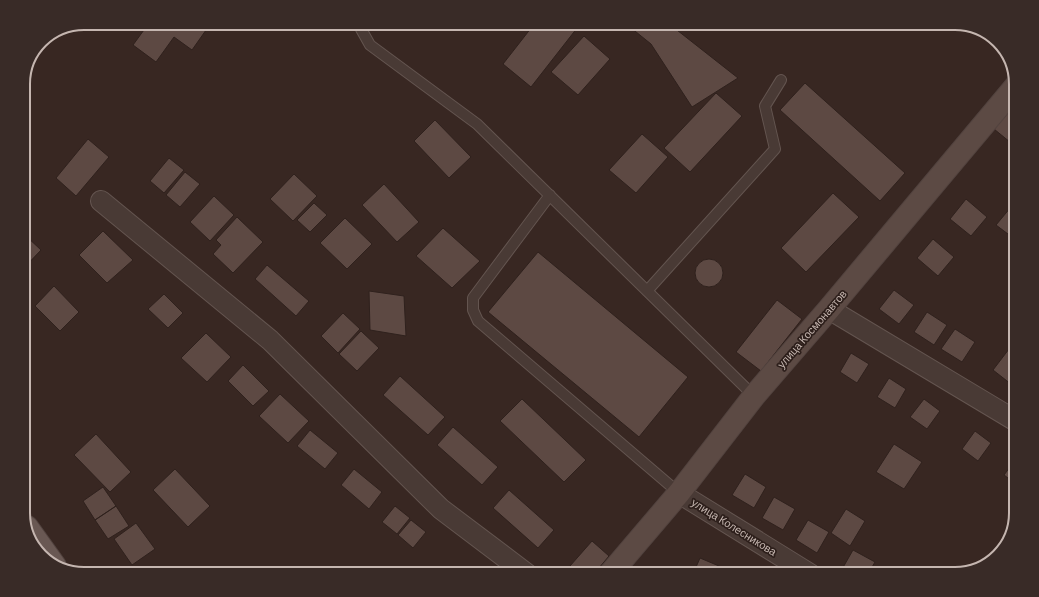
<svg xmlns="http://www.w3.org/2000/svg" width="1039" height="597" font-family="Barlow,sans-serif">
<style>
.building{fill:#5d4943;stroke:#2f211d}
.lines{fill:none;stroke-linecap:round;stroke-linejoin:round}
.service-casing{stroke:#645550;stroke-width:12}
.minor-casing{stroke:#645550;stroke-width:22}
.secondary-casing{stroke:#52433f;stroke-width:24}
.primary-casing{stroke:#52433f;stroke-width:24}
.service{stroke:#493a35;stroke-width:10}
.minor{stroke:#493a35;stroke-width:20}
.secondary{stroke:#5c4a44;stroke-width:22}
.primary{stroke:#695853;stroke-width:22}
.labels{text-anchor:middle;stroke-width:3.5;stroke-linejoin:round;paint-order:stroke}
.street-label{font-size:11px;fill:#c5b6b0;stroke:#2d1f1b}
.rim{fill:none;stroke:#c5b6b0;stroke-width:2}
</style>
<rect width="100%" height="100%" fill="#382722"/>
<path class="building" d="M149,23H211L192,50L174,37L156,62L133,45Z
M535,23H581L531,87L503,64Z
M625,23H668L738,78L692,107L651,44Z
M584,36L610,59L578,95L551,72Z
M805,83L905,173L880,201L780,110Z
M716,93L742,116L690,172L664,148Z
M1012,108L1016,112V147L994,129Z
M435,120L471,157L449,178L414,141Z
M642,134L668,157L636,193L609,170Z
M88,139L109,157L76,196L56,178Z
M169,158L184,170L164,193L150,181Z
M185,172L200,184L180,207L166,195Z
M294,174L317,196L293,221L270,199Z
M384,184L419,222L397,242L362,205Z
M833,193L859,217L806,272L781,248Z
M214,196L234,215L210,241L190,222Z
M966,199L987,217L971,236L950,219Z
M314,203L327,215L310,232L297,220Z
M1011,207L1016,211V240L996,225Z
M237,217L263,242L233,273L213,254L221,245L216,240Z
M345,218L372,244L347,269L320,243Z
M443,228L480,261L452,288L416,256Z
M103,231L133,260L107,283L79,255Z
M25,235L41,250L23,269V237Z
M933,239L954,257L938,276L917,258Z
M538,252L688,377L639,437L488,312Z
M695 273a14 14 0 1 1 28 0a14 14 0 1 1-28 0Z
M267,265L309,301L296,316L255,279Z
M54,286L79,312L60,331L35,306Z
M894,290L914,305L899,324L879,309Z
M369,291L404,296L406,336L370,330Z
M164,294L183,313L168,328L148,309Z
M777,300L802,319L761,371L736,352Z
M927,312L947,325L934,345L914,332Z
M343,313L360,329L338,353L321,336Z
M955,329L975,342L962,362L941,349Z
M361,331L379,348L357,371L339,354Z
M206,333L231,357L207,382L181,358Z
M1009,349L1016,355V388L993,370Z
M851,353L869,364L857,383L840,372Z
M243,365L269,391L253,406L228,381Z
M400,376L445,417L428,435L383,395Z
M889,378L906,389L895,408L877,397Z
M280,394L309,421L288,443L259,416Z
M522,399L586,460L564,482L500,421Z
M924,399L940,411L927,429L910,417Z
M453,427L498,467L482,485L437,445Z
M310,430L338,453L325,469L297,446Z
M975,431L991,443L978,461L962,449Z
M96,434L131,472L110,492L74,455Z
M894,444L922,462L904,489L876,472Z
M1016,459V484L1004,475Z
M175,469L210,506L188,527L153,490Z
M354,469L382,492L369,509L341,485Z
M745,474L766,487L754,508L732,495Z
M103,487L116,506L95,520L83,501Z
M509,490L554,530L538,548L493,508Z
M774,497L795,509L783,530L762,518Z
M116,506L129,526L108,539L95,520Z
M395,506L410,518L397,534L382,522Z
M846,509L865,521L850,546L831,533Z
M411,520L426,532L413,548L398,535Z
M808,520L829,532L817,553L796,540Z
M136,523L155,549L132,565L114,539Z
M592,541L609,556L594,574H579L570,566Z
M853,550L875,562L868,574H846L841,571Z
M700,558L719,566L716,574H693Z
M215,567L220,574H205Z"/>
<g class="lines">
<g class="service-casing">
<path id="service" d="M362,23L361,29L370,45L477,124L754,396
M550,195L473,298V310L478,321L679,493
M647,291L775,149L765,106L781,80"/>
</g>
<g class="minor-casing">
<path id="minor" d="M101,201L270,340L441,509L527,574
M829,309L1016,421
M679,493L810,574"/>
</g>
<g class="secondary-casing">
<path id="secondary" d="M610,574L679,493L754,396L829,309L1016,86"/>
</g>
<g class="primary-casing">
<path id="primary" d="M27,527L55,566"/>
</g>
<use href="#service" class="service"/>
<use href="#minor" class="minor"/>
<use href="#secondary" class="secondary"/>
<use href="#primary" class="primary"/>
</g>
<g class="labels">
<g class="street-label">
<text transform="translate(812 329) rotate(-49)" y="4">улица Космонавтов</text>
<text transform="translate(734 527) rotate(32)" y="4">улица Колесникова</text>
</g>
</g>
<path d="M0 0H1039V597H0ZM84 30H955A54 54 0 0 1 1009 84V513A54 54 0 0 1 955 567H84A54 54 0 0 1 30 513V84A54 54 0 0 1 84 30Z" fill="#392b27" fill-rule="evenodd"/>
<path class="rim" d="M84 30H955A54 54 0 0 1 1009 84V513A54 54 0 0 1 955 567H84A54 54 0 0 1 30 513V84A54 54 0 0 1 84 30Z"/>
</svg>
